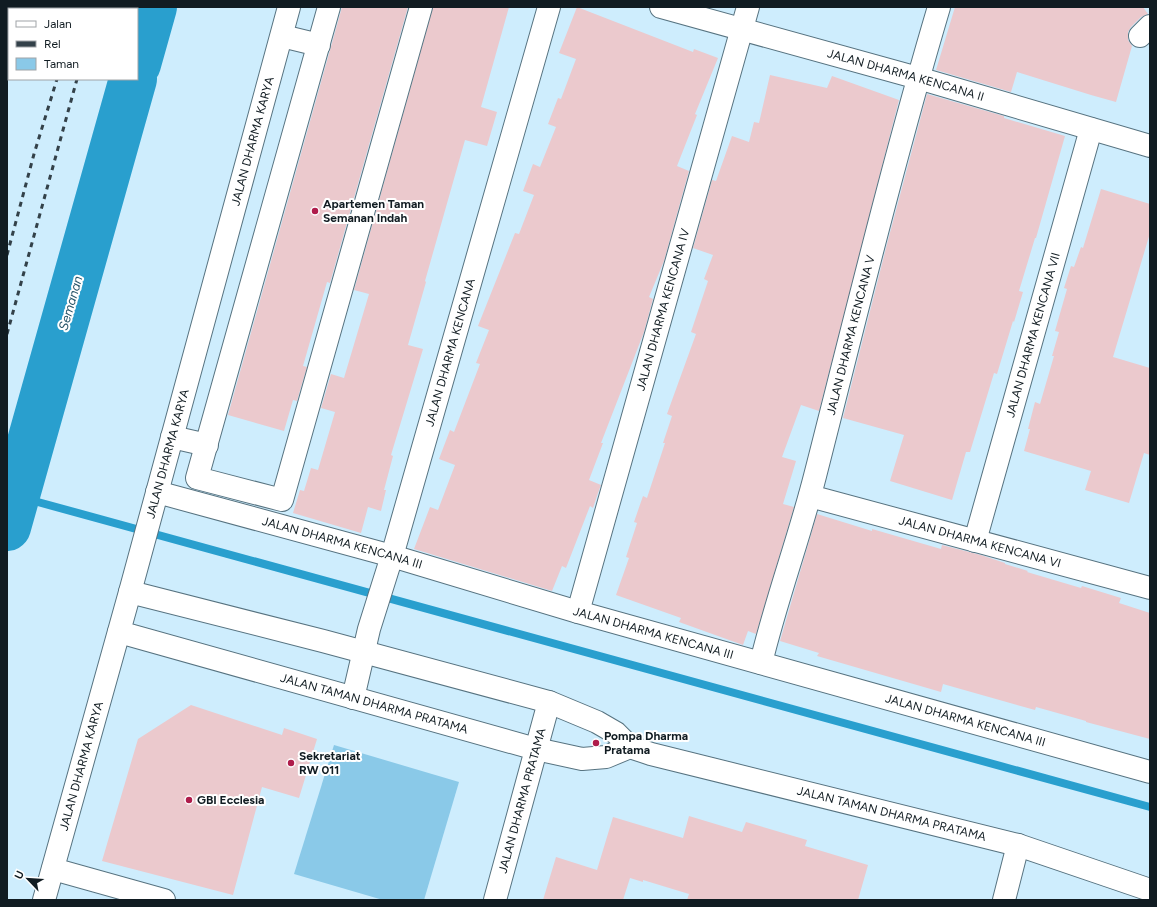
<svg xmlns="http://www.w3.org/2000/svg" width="1157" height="907" font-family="Figtree,sans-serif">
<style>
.green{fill:#8ac9e8}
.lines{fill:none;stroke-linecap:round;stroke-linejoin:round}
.stream{stroke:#299fce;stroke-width:8}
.river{stroke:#299fce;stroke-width:48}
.building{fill:#ebc9cd}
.minor-casing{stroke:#577380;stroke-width:24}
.minor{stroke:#fff;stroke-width:22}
.rail{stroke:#334149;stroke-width:3;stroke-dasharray:5 5;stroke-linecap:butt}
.poi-dot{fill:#af1c4b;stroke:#fff;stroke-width:1.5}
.labels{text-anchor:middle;stroke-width:4;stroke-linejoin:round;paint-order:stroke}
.street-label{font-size:12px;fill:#111c22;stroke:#fff}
.poi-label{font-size:12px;font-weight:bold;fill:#111c22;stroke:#fff;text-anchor:start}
.water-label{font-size:13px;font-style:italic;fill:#29576b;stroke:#fff}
</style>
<rect width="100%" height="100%" fill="#ceedfd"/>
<path class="green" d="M334,745L459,782L424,900H383L294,874Z"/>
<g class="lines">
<path class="stream" d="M16,496L1150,807"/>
<path class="river" d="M137,64L153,7
M7,527L133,79"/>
</g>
<path class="building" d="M342,7H408L330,283L327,282L303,366L307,367L297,401L293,400L284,431L228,415Z
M433,7H509L481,107L497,112L487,146L465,140L425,281L426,282L408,345L423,349L391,455L393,456L384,490H386L381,511L368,507L361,533L293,513L300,490L304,491L311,468L318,470L335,412L321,408L331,374L344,378L369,294L354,290Z
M577,7L693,52L694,49L718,58L695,114L697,115L677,166L689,171L664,261L649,297L653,299L644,332L601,443H603L589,480L601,485L598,493L593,508L590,506L566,568L562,566L552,591L414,549L430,507L438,510L455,465L439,459L450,430L454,432L480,364L476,363L489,330L478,326L515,233L519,234L534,195L523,191L533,164L540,167L556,127L548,124L558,98L561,99L576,59L559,53Z
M955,7H1143L1148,14L1141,17L1131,27L1128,32V40L1132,46L1116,102L1091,95L1017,72L1011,92L936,70Z
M770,75L827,88L832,76L899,100L819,411L801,405L782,457L796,461L783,504L794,507L756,634L748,631L743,645L679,622L681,618L616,595L629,558L626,557L637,523L634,522L643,496L647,498L665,443H663L672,416L667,414L696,334L691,332L708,281L704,279L713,255L693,248L712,180L716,181L732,136L749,142L754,122L759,123Z
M927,94L1004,116V118L1065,136L1036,238H1035L1019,291L1023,292L1014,322L1013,321L997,374L994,373L970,452H966L952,500L890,481L904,435L843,418L887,244Z
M1101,189L1150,204V233L1113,357L1150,368V455L1144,453L1129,503L1085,490L1091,471L1024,451L1030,429H1028L1035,402L1040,404L1054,356H1052L1059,332L1055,331L1067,289L1064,288L1071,266L1074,267L1081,247L1083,248Z
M817,514L872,531V529L941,549L942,545L981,555L1005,563V564L1028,571L1027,572L1081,588L1082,586L1121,598L1119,603L1150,613V739L1086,722V721L1036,707L1035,710L943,684L941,692L817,656L819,653L780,641Z
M191,705L282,735L284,728L317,739L299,798L262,787L233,895L102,861L138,739Z
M689,816L742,832L746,822L807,840L805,846L868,865L858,900H687L689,894L643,880V882L630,878L623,900H543L556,857L597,870L613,817L683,838Z"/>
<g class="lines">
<g class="minor-casing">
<g id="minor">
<path d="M329,7L197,478L282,500L421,7"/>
<path id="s1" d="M661,7L918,78L1150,146"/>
<path d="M282,36L319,45"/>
<path d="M1140,36L1150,26"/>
<path d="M172,437L207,445"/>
<path id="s2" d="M157,492L392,556L578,612L1150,772"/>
<path id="s3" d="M810,496L1150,588"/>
<path id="s4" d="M975,541L1091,129"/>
<path id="s5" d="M130,592L323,641L549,702L597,722L616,733L630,747L651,754L1018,845L1150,890"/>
<path id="s6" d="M578,612L748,7"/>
<path id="s7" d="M119,632L536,749L582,759L606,757L630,747"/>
<path id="s8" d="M761,663C776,600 799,539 815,476C855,319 893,162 939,7"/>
<path id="s9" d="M353,698L369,629L392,556L549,7"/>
<path d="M53,869L164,900"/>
<path id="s10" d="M44,900L130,592L289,7"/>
<path id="s11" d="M495,900L549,702"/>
<path d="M1004,900L1018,845"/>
</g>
</g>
<use href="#minor" class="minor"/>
<path class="rail" d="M77,9L78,7
M96,9V7
M7,255L34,154L57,79
M7,334L77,79"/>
</g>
<g class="poi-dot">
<circle cx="315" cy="211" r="4"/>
<circle cx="596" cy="743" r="4"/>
<circle cx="291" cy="763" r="4"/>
<circle cx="189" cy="800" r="4"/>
</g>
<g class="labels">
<g class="street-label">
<text dy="4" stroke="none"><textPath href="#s1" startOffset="254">JALAN DHARMA KENCANA II</textPath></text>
<text dy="4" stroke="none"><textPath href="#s10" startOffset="787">JALAN DHARMA KARYA</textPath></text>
<text dy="4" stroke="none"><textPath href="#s6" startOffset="314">JALAN DHARMA KENCANA IV</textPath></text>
<text dy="4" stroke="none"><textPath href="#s8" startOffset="340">JALAN DHARMA KENCANA V</textPath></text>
<text dy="4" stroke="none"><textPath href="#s4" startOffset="214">JALAN DHARMA KENCANA VII</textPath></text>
<text dy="4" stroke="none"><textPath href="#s9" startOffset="359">JALAN DHARMA KENCANA</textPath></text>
<text dy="4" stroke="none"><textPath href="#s10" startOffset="463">JALAN DHARMA KARYA</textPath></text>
<text dy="4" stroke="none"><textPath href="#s3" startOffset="176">JALAN DHARMA KENCANA VI</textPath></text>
<text dy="4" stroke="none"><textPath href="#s2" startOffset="192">JALAN DHARMA KENCANA III</textPath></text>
<text dy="4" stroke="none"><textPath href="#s2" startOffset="516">JALAN DHARMA KENCANA III</textPath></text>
<text dy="4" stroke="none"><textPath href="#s7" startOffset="265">JALAN TAMAN DHARMA PRATAMA</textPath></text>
<text dy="4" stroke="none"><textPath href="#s2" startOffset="840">JALAN DHARMA KENCANA III</textPath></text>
<text dy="4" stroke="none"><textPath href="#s10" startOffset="139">JALAN DHARMA KARYA</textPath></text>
<text dy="4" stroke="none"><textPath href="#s11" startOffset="103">JALAN DHARMA PRATAMA</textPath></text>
<text dy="4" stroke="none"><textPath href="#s5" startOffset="797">JALAN TAMAN DHARMA PRATAMA</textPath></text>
</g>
<g class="poi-label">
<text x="323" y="208">Apartemen Taman<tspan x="323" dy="14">Semanan Indah</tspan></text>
<text x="604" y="740">Pompa Dharma<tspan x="604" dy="14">Pratama</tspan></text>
<text x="299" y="760">Sekretariat<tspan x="299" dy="14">RW 011</tspan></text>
<text x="197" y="804">GBI Ecclesia</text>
</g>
<g class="water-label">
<text transform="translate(70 303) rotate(-74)" y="5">Semanan</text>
</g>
</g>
<rect width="1157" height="907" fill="none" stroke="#111c22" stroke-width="16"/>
<rect x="8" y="8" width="130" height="72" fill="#ffffff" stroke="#a0a4a7"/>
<rect x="16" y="21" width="20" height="6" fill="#ffffff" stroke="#a0a4a7"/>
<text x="44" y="28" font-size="12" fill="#111c22">Jalan</text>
<rect x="16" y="41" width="20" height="6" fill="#334149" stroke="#a0a4a7"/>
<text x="44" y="48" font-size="12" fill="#111c22">Rel</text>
<rect x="16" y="58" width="20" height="12" fill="#8ac9e8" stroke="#a0a4a7"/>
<text x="44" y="68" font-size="12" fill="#111c22">Taman</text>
<g transform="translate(28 879) rotate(295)" stroke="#ffffff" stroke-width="3" paint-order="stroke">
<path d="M0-3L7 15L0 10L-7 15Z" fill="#111c22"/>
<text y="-6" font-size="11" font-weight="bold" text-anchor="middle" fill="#111c22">U</text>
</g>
</svg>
